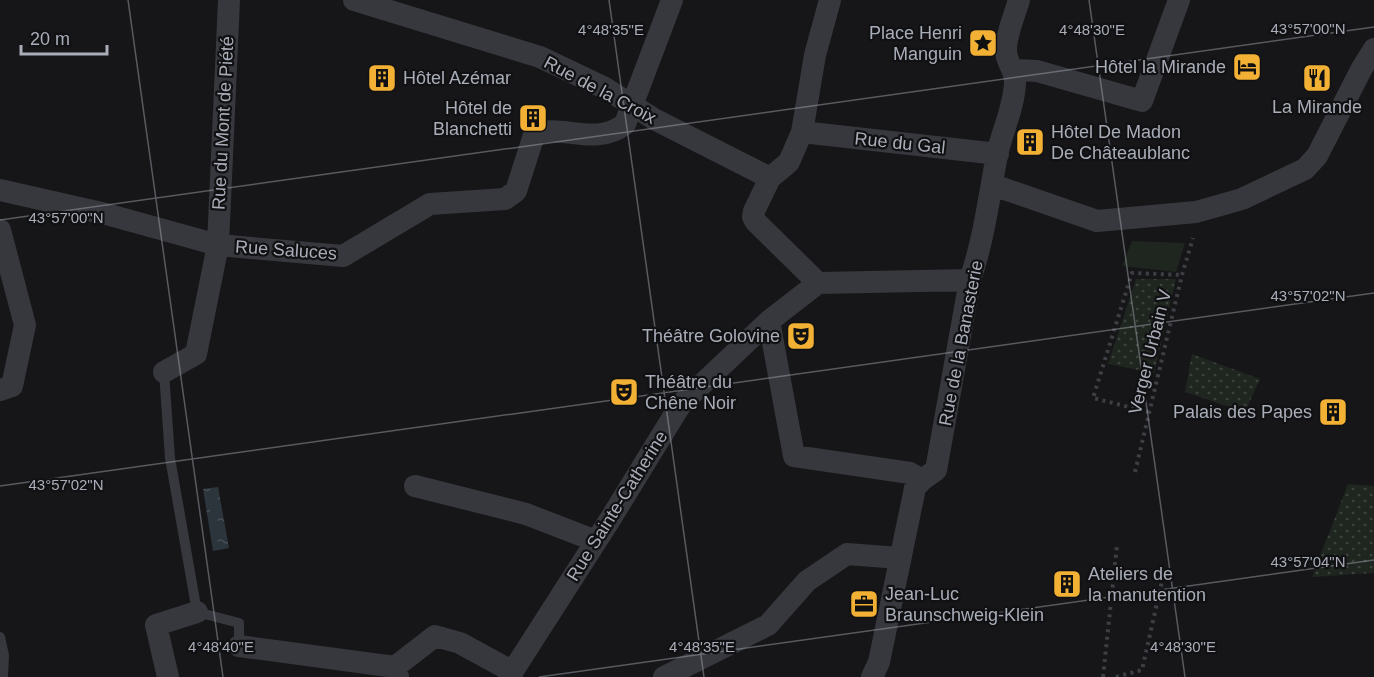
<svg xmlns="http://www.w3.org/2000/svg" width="1374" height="677" font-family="Arial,sans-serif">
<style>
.grass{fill:url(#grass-dots)}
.park{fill:#1e261f}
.water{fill:url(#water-ripples)}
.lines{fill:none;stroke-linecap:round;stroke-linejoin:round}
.path{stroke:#3d3f44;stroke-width:4;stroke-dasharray:3 4.5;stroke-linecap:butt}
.lane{stroke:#37383d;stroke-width:10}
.street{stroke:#37383d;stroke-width:22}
.ticks{fill:none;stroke:#a8adb8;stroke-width:1.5;stroke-opacity:0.45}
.labels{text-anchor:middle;stroke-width:4.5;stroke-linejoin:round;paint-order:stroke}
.poi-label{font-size:18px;fill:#a8adb8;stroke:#111113;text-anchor:end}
.street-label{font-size:18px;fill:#a8adb8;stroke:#111113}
.ticks-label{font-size:15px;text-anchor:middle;fill:#a8adb8;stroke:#111113;stroke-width:4.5;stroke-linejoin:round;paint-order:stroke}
</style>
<defs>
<pattern id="grass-dots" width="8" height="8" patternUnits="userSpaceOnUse" patternTransform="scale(1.5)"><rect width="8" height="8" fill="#1e261f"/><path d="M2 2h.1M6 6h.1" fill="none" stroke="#3c433d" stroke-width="1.8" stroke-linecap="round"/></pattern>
<pattern id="water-ripples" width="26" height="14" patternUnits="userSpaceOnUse" patternTransform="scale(1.5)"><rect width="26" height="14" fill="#2c353c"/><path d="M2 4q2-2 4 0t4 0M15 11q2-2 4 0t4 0" fill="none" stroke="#485056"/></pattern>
</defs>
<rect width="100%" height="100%" fill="#161618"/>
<path class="grass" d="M1136,279H1176L1154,373L1108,364Z
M1192,354L1260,379L1245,412L1185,392Z
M1348,484L1374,486V573L1312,577Z"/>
<path class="park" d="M1132,241L1185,243L1176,272L1122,266Z"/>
<path class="water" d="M218,487L229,548L213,551L203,489Z"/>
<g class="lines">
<path class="path" d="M1149,412L1093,398L1132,273L1182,275
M1135,472L1182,275L1193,238
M1103,677L1117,545
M1116,677L1142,670L1164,572"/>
<path class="lane" d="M164,372L170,458L197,612L239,623V646
M0,637L4,655L3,677"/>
<path class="street" d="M354,0L540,57L605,88L654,119L770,178
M1014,70L1037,71L1142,101L1179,0
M802,132L998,154
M993,185L1097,221L1196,212L1242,199L1305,169L1317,156L1362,68L1374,49
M0,190L106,214L218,245L229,0
M0,230L25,325L12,386L0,390
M818,283L756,222L753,217L754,211L770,178L789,162L802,132L815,55L830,0
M769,321L794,456L910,473L922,480
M164,372L196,354L218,245L343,256L430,204L505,199L516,191L534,135C560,122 594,148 625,124L672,0
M415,486L526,514L596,541
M239,646L395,667L398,677
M395,667L435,636L460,643L513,672
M168,677L156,625L197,612
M509,677L611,518L681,404L769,321L818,283L970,280
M664,677L768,625L807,581L847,554L899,558
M872,677L879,662L915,488L922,480L936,470L970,280C984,239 989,197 997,155C1002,131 1014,108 1015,83C1016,70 1005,62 1006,49C1006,35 1015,14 1019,0"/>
</g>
<path class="ticks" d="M128,0L223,677M609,0L704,677M1089,0L1185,677M0,220L1374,27M0,486L1374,293M539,677L1374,560"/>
<defs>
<g id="sight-square" transform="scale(1.5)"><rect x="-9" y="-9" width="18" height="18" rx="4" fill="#f2b134" stroke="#111113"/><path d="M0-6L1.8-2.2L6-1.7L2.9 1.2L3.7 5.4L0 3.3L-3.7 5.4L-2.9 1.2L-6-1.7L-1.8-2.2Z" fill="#111"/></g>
<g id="hotel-square" transform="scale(1.5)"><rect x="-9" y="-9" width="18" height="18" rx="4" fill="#f2b134" stroke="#111113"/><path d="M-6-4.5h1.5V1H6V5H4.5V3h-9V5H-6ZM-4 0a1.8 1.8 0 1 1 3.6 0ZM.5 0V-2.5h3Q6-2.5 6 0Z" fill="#111"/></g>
<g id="building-square" transform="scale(1.5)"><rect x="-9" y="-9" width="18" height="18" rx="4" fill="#f2b134" stroke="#111113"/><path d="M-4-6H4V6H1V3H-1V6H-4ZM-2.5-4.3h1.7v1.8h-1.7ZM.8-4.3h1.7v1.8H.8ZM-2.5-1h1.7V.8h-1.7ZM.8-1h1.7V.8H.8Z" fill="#111"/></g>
<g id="restaurant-square" transform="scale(1.5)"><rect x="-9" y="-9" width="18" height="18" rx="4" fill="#f2b134" stroke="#111113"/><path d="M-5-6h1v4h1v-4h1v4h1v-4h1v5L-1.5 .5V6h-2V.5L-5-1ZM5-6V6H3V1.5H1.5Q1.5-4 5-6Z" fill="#111"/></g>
<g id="theatre-square" transform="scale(1.5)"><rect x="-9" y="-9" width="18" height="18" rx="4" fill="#f2b134" stroke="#111113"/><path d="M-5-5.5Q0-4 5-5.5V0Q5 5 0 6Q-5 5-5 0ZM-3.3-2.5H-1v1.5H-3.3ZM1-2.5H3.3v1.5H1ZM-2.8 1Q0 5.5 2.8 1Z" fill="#111"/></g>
<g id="office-square" transform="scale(1.5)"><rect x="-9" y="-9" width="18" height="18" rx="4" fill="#f2b134" stroke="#111113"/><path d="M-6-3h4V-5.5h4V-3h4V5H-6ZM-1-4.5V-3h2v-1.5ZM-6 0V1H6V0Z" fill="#111"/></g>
</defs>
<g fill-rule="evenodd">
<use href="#sight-square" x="983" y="43"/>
<use href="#hotel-square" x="1247" y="67"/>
<use href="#building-square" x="382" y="78"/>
<use href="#restaurant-square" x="1317" y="78"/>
<use href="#building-square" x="533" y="118"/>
<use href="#building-square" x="1030" y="142"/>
<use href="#theatre-square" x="801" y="336"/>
<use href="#theatre-square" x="624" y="392"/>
<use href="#building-square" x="1333" y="412"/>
<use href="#building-square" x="1067" y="584"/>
<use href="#office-square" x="864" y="604"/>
</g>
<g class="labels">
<g class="poi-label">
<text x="962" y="39">Place Henri<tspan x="962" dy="21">Manguin</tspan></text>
<text x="1226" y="73">Hôtel la Mirande</text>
<text x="403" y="84" text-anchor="start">Hôtel Azémar</text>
<text x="1317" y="113" text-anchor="middle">La Mirande</text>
<text x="512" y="114">Hôtel de<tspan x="512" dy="21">Blanchetti</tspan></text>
<text x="1051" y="138" text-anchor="start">Hôtel De Madon<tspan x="1051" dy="21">De Châteaublanc</tspan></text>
<text x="780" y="342">Théâtre Golovine</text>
<text x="645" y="388" text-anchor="start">Théâtre du<tspan x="645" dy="21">Chêne Noir</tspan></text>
<text x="1312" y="418">Palais des Papes</text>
<text x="1088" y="580" text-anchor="start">Ateliers de<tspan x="1088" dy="21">la manutention</tspan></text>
<text x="885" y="600" text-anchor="start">Jean-Luc<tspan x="885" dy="21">Braunschweig-Klein</tspan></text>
</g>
<g class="street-label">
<text transform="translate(600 90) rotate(28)" y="6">Rue de la Croix</text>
<text transform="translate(223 123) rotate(-87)" y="6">Rue du Mont de Piété</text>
<text transform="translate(900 143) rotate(6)" y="6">Rue du Gal</text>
<text transform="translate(286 250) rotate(4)" y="6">Rue Saluces</text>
<text transform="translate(961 343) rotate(-79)" y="6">Rue de la Banasterie</text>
<text transform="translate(1150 352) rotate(-76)" y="6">Verger Urbain V</text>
<text transform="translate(617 506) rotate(-58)" y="6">Rue Sainte-Catherine</text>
</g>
</g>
<g class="ticks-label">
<text x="1308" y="34">43°57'00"N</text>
<text x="611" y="35">4°48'35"E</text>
<text x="1092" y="35">4°48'30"E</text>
<text x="66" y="223">43°57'00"N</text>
<text x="1308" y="301">43°57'02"N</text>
<text x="66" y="490">43°57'02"N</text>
<text x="1308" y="567">43°57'04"N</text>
<text x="221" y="652">4°48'40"E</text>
<text x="702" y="652">4°48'35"E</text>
<text x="1183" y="652">4°48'30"E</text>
</g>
<path d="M21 45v9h86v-9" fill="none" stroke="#a8adb8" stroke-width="3"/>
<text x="30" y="45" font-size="18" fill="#a8adb8" stroke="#111113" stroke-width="4.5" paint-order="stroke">20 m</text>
</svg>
